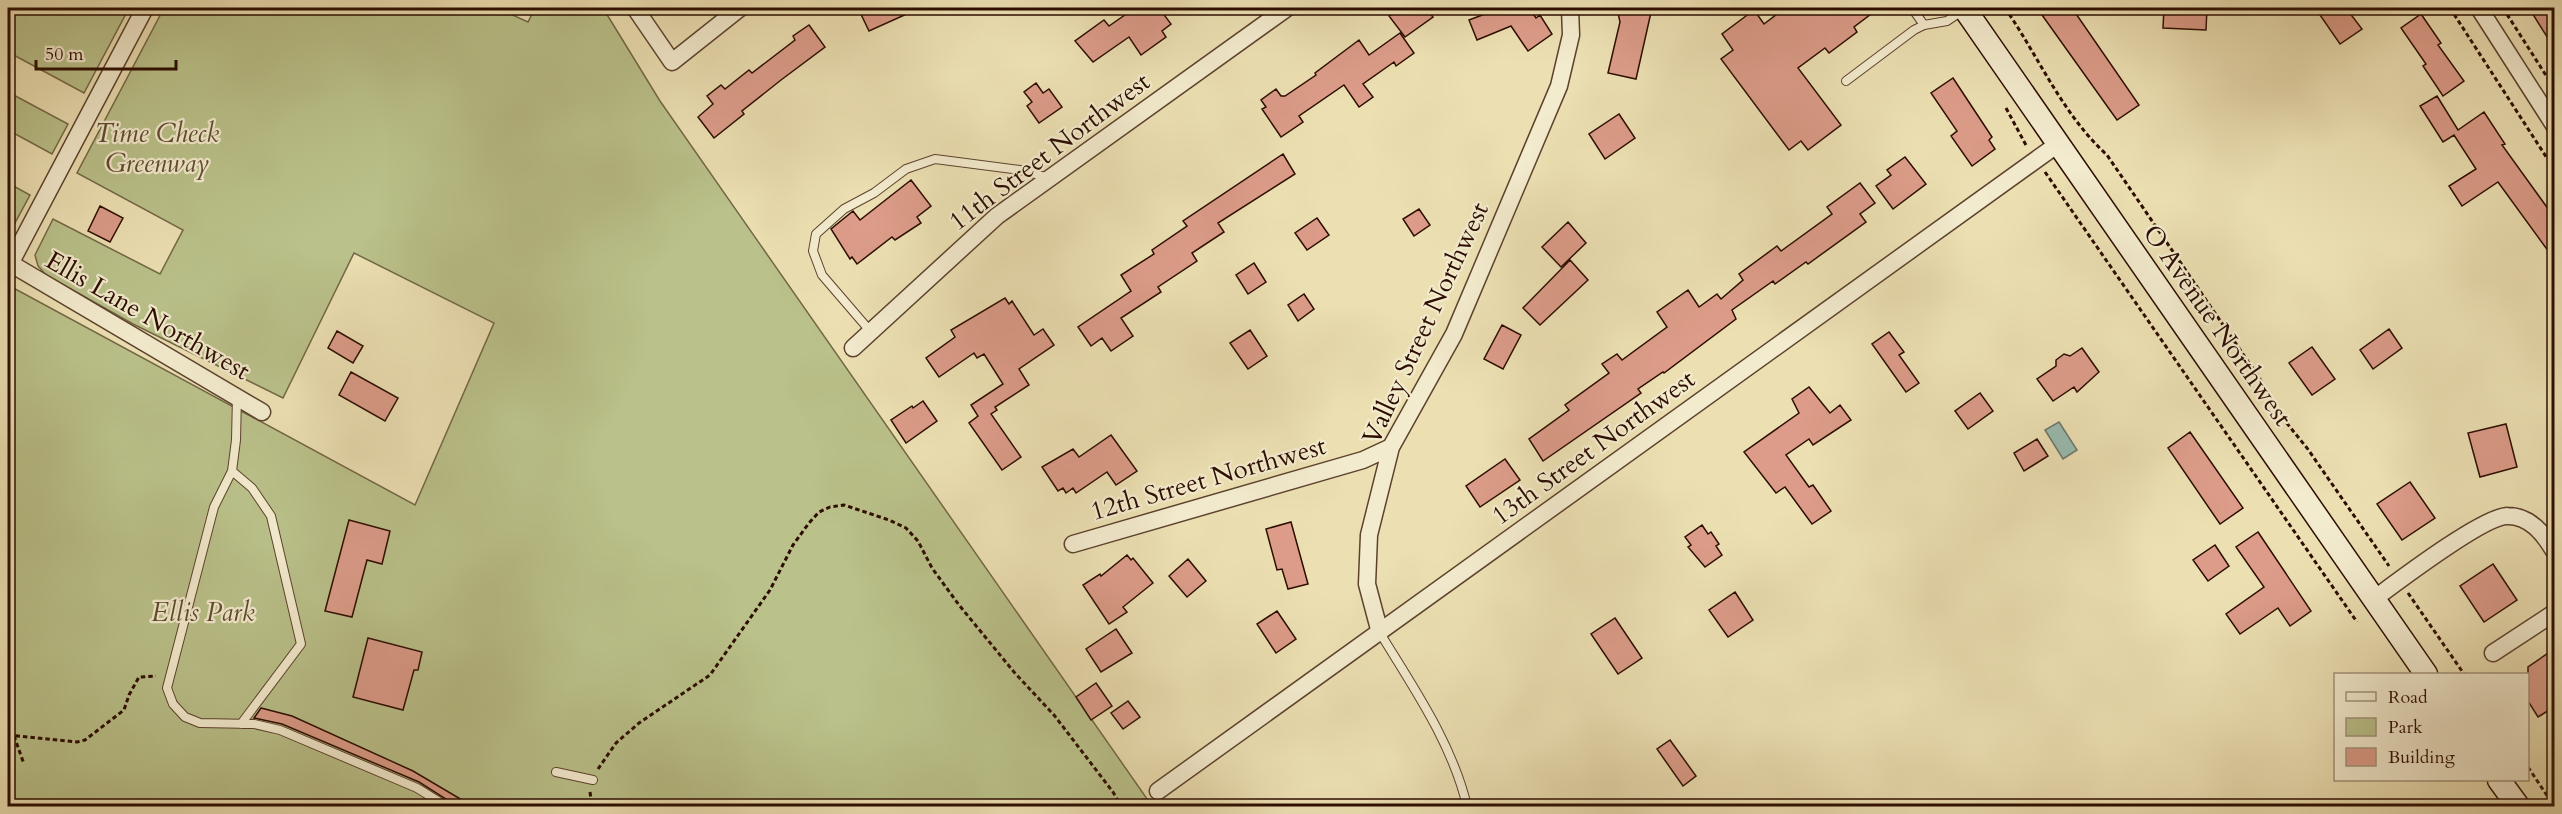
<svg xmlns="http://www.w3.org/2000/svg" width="2562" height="814" font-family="Cardo,serif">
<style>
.green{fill:#bac18a;stroke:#736745;stroke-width:1.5}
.water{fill:#99bcb2;stroke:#6d766b;stroke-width:1.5}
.building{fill:#dc9c89;stroke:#2c0d00;stroke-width:1.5}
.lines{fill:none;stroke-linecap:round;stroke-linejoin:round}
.lane-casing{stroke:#5c422d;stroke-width:10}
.street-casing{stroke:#5c422d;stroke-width:19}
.secondary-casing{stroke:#2c0d00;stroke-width:25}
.path{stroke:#2c0d00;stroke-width:3;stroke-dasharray:4.5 3;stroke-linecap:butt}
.lane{stroke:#f3ebce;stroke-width:8}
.street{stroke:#f3ebce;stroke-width:16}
.secondary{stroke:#f3ebce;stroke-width:22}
.labels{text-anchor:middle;stroke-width:4.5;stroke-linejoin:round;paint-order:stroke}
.park-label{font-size:26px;font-style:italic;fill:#5e4c30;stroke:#f3ebce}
.street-label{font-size:26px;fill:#2c0d00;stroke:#f3ebce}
</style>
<rect width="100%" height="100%" fill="#ece0b3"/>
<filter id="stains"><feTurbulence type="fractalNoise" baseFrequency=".00333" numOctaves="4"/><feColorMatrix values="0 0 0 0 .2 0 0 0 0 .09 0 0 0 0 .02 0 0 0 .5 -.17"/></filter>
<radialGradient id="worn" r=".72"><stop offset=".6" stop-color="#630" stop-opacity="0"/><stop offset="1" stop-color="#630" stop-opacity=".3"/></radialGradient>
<path class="green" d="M8,8H129L84,93L8,52V17L10,13Z
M164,8H497L528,22L535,8H603L660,101L1152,806H8V285L415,505L494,323L354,253L283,398L133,324L46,275L38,266L35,255L53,219L160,274L183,230L77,173Z
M8,92L68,124L52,154L8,130Z
M8,183L30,195L8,236Z"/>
<path class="water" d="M2059,422L2077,450L2063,459L2045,430Z"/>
<path class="building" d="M858,8H920L869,31Z
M1135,8H1159L1171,24L1162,31L1166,37L1141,55L1129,37L1093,62L1075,41L1104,20L1109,26Z
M1401,8H1426L1433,17L1405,37L1389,16Z
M1501,8H1529L1536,18L1540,15L1552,34L1528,51L1511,26L1477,40L1469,20Z
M1617,8H1652L1636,79L1608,73L1620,22Z
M1785,8H1879L1854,27L1857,32L1829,53L1825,48L1798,68L1841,125L1808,150L1801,141L1789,150L1721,59L1733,50L1722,34L1754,10L1764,24Z
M2037,8H2072L2139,105L2117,120Z
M2164,8H2207L2206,30L2163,28Z
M2331,8H2346L2362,29L2340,44L2320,15Z
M2529,8H2554V48Z
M2421,14L2441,43L2438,45L2464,81L2443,96L2423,66L2426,64L2401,28Z
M809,25L825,47L781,80L742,111L744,114L714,138L698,117L713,104L707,96L721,85L725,89L749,70L752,73L795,40L793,36Z
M1400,33L1414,53L1396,66L1394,62L1363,84L1373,97L1359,107L1344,85L1299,116L1303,122L1281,137L1262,109L1266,107L1261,100L1276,89L1281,96H1285L1316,75L1315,73L1359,40L1369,55Z
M1953,78L1992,137L1989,140L1995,149L1972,166L1951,136L1957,131L1931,93Z
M1036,83L1043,93L1049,89L1062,107L1039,123L1027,106L1032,102L1024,92Z
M2437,96L2458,130L2484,112L2505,144L2502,145L2554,217V259L2498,182L2462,206L2449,186L2476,169L2454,135L2443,142L2420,106Z
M1619,114L1635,138L1605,159L1589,134Z
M1283,154L1295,174L1218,223L1224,232L1192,253L1197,261L1158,287L1161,292L1121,318L1133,336L1111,351L1102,338L1091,346L1078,327L1131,291L1121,275L1154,254L1152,250L1187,226L1183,221Z
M1905,157L1926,184L1893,209L1876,186L1891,175L1887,170Z
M911,180L931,206L917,217L921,223L895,240L892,237L857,264L852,257L850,259L831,229L853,211L860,220Z
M1860,183L1875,203L1860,214L1866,222L1808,264L1806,262L1775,284L1773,281L1732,310L1736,319L1664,373L1663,372L1638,389L1641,393L1543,461L1529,439L1569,410L1565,405L1609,373L1602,364L1617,354L1622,360L1667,327L1657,312L1688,290L1699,307L1717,294L1721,299L1743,280L1739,274L1777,246L1781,251L1832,214L1827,207Z
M100,206L123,218L110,242L88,231Z
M1419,209L1430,225L1414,236L1403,219Z
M1317,218L1329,235L1307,250L1295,233Z
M1568,222L1586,243L1561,267L1542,247Z
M1570,260L1588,280L1540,325L1523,308Z
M1254,263L1266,282L1248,294L1236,275Z
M1304,294L1314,309L1298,321L1288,305Z
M1005,298L1009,304L1012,301L1034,335L1043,329L1054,345L1019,369L1029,385L995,407L997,410L991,414L1021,457L1002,470L969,423L978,416L971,405L1003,384L984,354L977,358L974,353L939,377L926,358L955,337L951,330Z
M1502,325L1521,335L1503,369L1484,359Z
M2389,329L2402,348L2373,369L2360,350Z
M1250,330L1267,356L1248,369L1230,343Z
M337,331L363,346L353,363L328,348Z
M1889,332L1904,352L1899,355L1919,383L1906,392L1872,344Z
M2312,347L2335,379L2312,395L2289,363Z
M2082,348L2099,372L2077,392L2074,387L2053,401L2037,379L2056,366V360L2064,354L2070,356Z
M351,372L398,398L385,421L339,395Z
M1809,387L1830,413L1840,405L1851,420L1813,445L1809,439L1786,455L1809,487L1813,485L1831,511L1812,524L1785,487L1776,493L1744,452L1799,413L1792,399Z
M1980,393L1993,411L1968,429L1955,411Z
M923,401L937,421L906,443L891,420L912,406L913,408Z
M2506,424L2517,467L2480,477L2468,433Z
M2190,432L2243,508L2220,524L2168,448Z
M1111,435L1137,471L1116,485L1107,472L1076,493L1073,488L1066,493L1063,488L1058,491L1042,467L1073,449L1079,457Z
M2037,439L2048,456L2024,471L2014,453Z
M1505,459L1520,480L1480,507L1466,486Z
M2410,482L2435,518L2402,540L2377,504Z
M349,520L390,531L382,564L367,560L352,617L325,611Z
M1291,522L1308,584L1288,589L1282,569L1277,570L1266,529Z
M1702,525L1708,534L1711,532L1719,544L1716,546L1722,555L1705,567L1688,547L1691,545L1685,537Z
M2258,532L2311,611L2290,626L2278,608L2240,634L2226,614L2264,587L2236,547Z
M2215,545L2229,566L2208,581L2193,560Z
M1127,555L1131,560L1133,558L1153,583L1123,607L1127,612L1109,624L1083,585L1100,574L1101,576Z
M1188,559L1206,581L1187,597L1169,576Z
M2493,564L2517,600L2484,622L2460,586Z
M1735,592L1753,620L1728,637L1709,610Z
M1277,611L1296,639L1276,653L1257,624Z
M1615,618L1642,658L1618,674L1591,634Z
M1116,629L1132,653L1101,672L1086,649Z
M368,638L422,652L418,670H414L403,710L353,697Z
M2554,649V707L2538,717L2528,701V667Z
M1096,683L1112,706L1091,720L1076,697Z
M1128,701L1140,717L1123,729L1111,713Z
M261,708L292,716L413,771L474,807H452L449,801L419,782L282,724L254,718Z
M1670,740L1696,776L1683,786L1657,749Z"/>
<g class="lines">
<g class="lane-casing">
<path id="lane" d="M1912,8L1924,25
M1846,81L1914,30L1924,25L1947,21L1965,9
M871,332L822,275L813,251L816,234L844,209L874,193L906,169L935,159L1020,170L1050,178
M237,396L236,440L232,471L214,507L167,688L173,704L185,717L200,723L254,724L280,730L417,788L446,806
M232,471L252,488L271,516L301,644L241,724
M1380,633C1413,687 1452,743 1467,806
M556,772L593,780"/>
</g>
<g class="street-casing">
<path id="street" d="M635,8L672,62L740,8
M2479,8L2554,125
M8,262L262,412
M10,264L145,8
M853,348L997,216L1287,8
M1073,544L1363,460L1391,447
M2374,599C2397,582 2485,515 2508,516C2530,516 2544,534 2554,551
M1380,633L1367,584L1369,535L1391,447L1454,334L1559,86L1571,35L1570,8
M2493,653L2554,613
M1158,791L2058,144"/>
</g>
<g class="secondary-casing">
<path id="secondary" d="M1964,8L2426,674
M2499,780L2518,806"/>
</g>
<path class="path" d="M2005,8C2039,57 2062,114 2107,155L2260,379L2272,405L2307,448L2389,566
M2450,8L2554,169
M2503,8L2554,88
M2006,108L2027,147
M2045,172L2357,622
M2408,593L2464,674
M8,735L77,742L85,740L124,710L129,695L139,677L156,676
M14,736L24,764
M2528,767L2554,806
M598,769L616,743L639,723L710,675L770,590L793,545L809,523L819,512L830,507L844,505L889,520L906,528L918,541L932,568L959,605L1014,672L1054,715L1113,792L1121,806
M590,792L592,806"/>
<use href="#lane" class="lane"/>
<use href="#street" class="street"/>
<use href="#secondary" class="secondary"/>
</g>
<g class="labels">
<g class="park-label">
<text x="157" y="142">Time Check<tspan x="157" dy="30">Greenway</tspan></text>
<text x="203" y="621">Ellis Park</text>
</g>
<g class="street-label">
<text transform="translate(1049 151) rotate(-37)" y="9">11th Street Northwest</text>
<text transform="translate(148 315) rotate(30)" y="9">Ellis Lane Northwest</text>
<text transform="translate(1425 323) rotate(-65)" y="9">Valley Street Northwest</text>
<text transform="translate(2218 325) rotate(55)" y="9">O Avenue Northwest</text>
<text transform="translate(1593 447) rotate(-36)" y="9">13th Street Northwest</text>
<text transform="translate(1208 478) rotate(-16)" y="9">12th Street Northwest</text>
</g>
</g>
<rect width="2562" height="814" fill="none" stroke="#ece0b3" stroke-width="30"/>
<rect x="9" y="9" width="2544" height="796" fill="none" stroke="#2c0d00" stroke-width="3"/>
<rect x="15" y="15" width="2532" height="784" fill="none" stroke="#2c0d00" stroke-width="1.5"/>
<rect x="2334" y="673" width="195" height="108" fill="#f3ebce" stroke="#a3927c" stroke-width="1.5"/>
<rect x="2346" y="692" width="30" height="9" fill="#f3ebce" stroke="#a3927c" stroke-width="1.5"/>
<text x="2388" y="703" font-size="18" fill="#2c0d00">Road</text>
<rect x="2346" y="718" width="30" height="18" fill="#bac18a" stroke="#a3927c" stroke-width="1.5"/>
<text x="2388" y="733" font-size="18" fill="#2c0d00">Park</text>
<rect x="2346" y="748" width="30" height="18" fill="#dc9c89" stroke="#a3927c" stroke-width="1.5"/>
<text x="2388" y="763" font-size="18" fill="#2c0d00">Building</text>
<path d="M36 60v9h140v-9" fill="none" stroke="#2c0d00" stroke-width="3"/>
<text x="45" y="60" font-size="18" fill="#2c0d00" stroke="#f3ebce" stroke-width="4.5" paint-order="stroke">50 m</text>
<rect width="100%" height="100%" filter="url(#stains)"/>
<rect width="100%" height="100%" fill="url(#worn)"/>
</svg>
